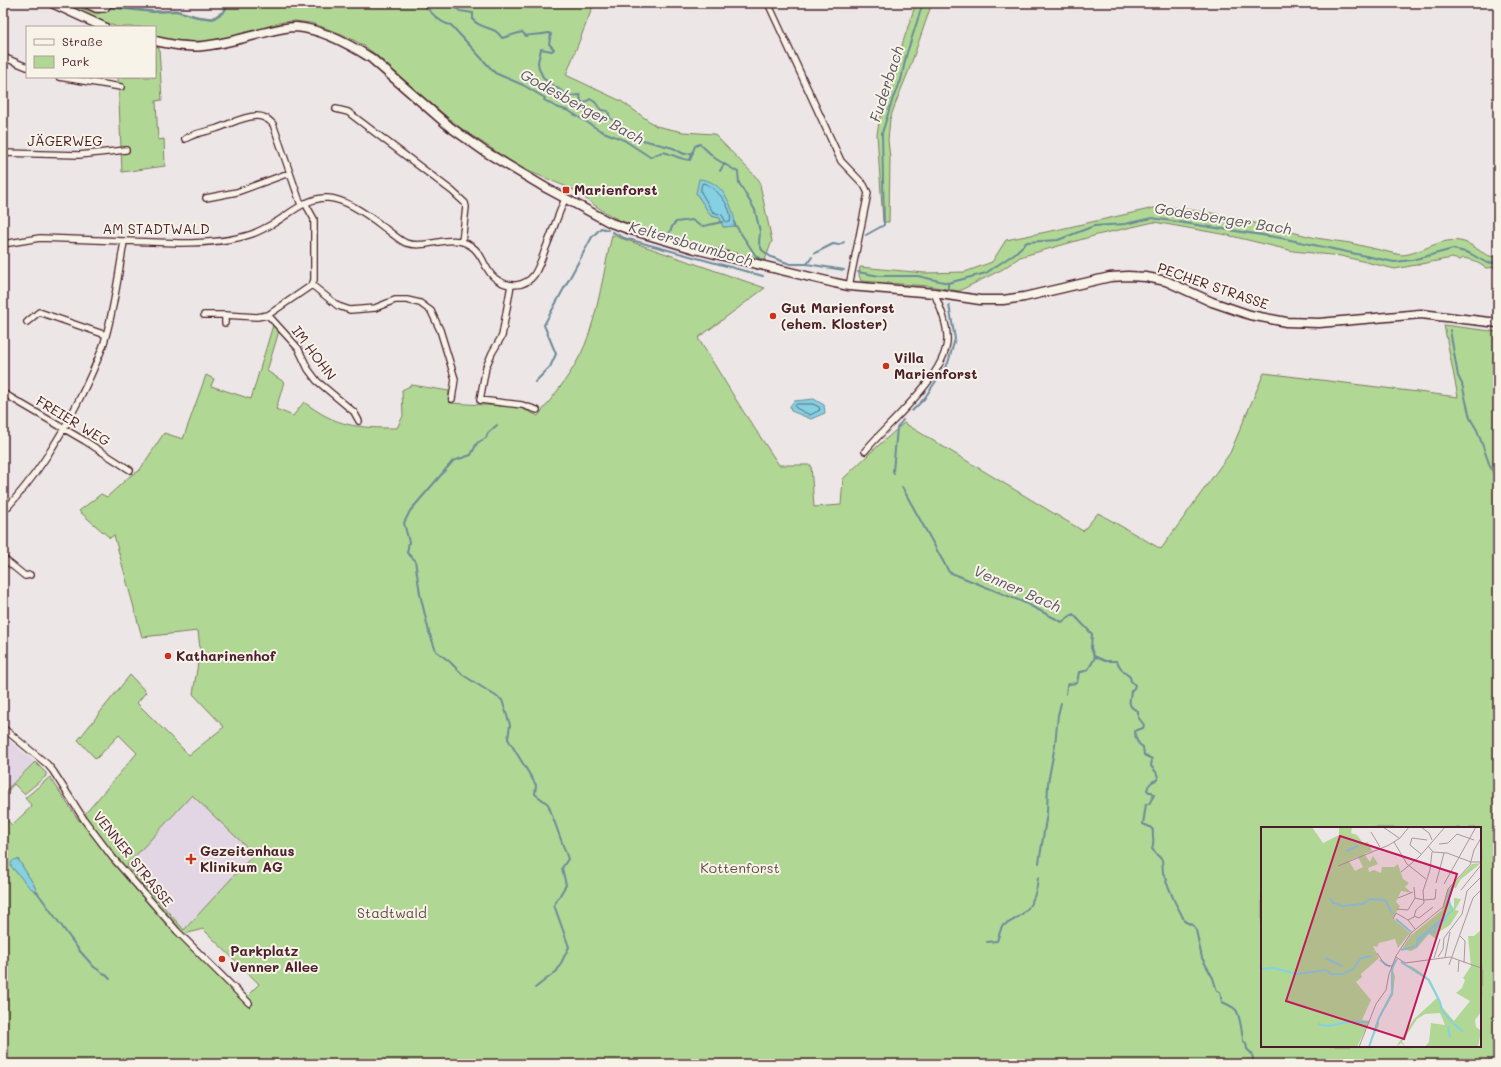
<svg xmlns="http://www.w3.org/2000/svg" width="1501" height="1067" font-family="Mali,sans-serif">
<style>
.built{fill:#e2d6e5}
.green{fill:#b0d894;stroke:#7d7c60;fill-rule:evenodd}
.water{fill:#83d1e2;stroke:#6c8a99}
.lines{fill:none;stroke-linecap:round;stroke-linejoin:round}
.shore{stroke:#616674;stroke-width:1}
.stream{stroke:#6c8a99;stroke-width:2}
.minor-casing{stroke:#4a1f2b;stroke-width:8}
.secondary-casing{stroke:#4a1f2b;stroke-width:11}
.minor{stroke:#f7f3e8;stroke-width:5.5}
.secondary{stroke:#f7f3e8;stroke-width:8}
.poi-dot{fill:#c8321e;stroke:#f7f3e8;stroke-width:1.5}
.labels{text-anchor:middle;stroke-width:4;stroke-linejoin:round;paint-order:stroke}
.street-label{font-size:14px;fill:#4a1f2b;stroke:#f7f3e8}
.poi-label{font-size:14px;font-weight:bold;fill:#4a1f2b;stroke:#f7f3e8;text-anchor:start}
.park-label{font-size:14px;fill:#644d45;stroke:#f7f3e8}
.water-label{font-size:15px;font-style:italic;fill:#5b5462;stroke:#f7f3e8}
.inset-river{fill:none;stroke:#83d1e2;stroke-width:2}
.inset-road{fill:none;stroke:#ac969c;stroke-width:1}
.view{fill:#c2185b;fill-opacity:0.15;stroke:#c2185b;stroke-width:2}
.inset-edge{fill:none;stroke:#4a1f2b;stroke-width:2}
</style>
<rect width="100%" height="100%" fill="#ede6e7"/>
<filter id="ink" filterUnits="userSpaceOnUse"><feTurbulence type="fractalNoise" baseFrequency=".025" numOctaves="2"/><feDisplacementMap in="SourceGraphic" scale="8" xChannelSelector="R" yChannelSelector="G"/><feConvolveMatrix kernelMatrix="1 2 1 2 8 2 1 2 1" color-interpolation-filters="sRGB"/></filter>
<g filter="url(#ink)">
<path class="built" d="M3,735L35,762L3,793Z
M192,794L254,853L184,930L127,865Z"/>
<path class="green" d="M228,3H567L593,6L566,75L621,101L656,126L683,132L714,134L759,180L772,241L765,260L678,239L635,227L613,217L600,209L572,189L521,168L480,141L462,129L422,96L375,54L363,45L342,34L311,23L295,21L283,22C260,28 237,36 214,40C195,44 174,40 155,37V27H117L65,6V4L73,5L98,14L107,10L111,5L117,7L154,11L176,10L197,16L212,18L223,11ZM696,193L735,226L723,227L720,218L711,216Z
M916,3H932L909,70L896,102L890,119L888,140L890,158L889,222H883L877,134L886,83L899,54Z
M155,47L159,48L162,100L156,101L158,140L164,139L165,166L122,172L118,77H155Z
M1163,206L1218,214L1316,238L1350,243L1401,255C1423,254 1441,235 1464,242C1477,246 1484,258 1498,257V267L1486,268L1473,260L1463,258L1459,260L1452,258L1395,269L1341,256L1293,251L1227,235L1154,222L1097,235L1020,257L1003,269L959,291L929,286L861,281L859,275L860,267L925,273L965,272L992,262L1006,240L1056,230Z
M612,235L765,288L698,338L743,411L779,465H811L814,507L841,505L843,479L870,453L904,423L1083,531L1098,513L1161,549L1230,453L1264,373L1458,397L1444,325L1498,332V1064H3V816L12,825L32,806L25,798L50,777L79,821L137,753L119,735L96,759L78,740L130,675L146,692L137,703L189,755L224,727L193,694L198,663L204,662L203,656L201,657L198,631L142,637L114,535L110,538L79,511L101,494L107,497L130,476L139,471L164,433L183,439L206,375L214,379L211,386L251,399L273,325L279,331L267,371L284,382L276,409L293,416L304,402C337,427 357,428 397,428L403,416L402,390L412,385L449,391L448,400L450,403L519,407L538,416C555,394 574,371 585,345C598,313 604,269 612,235ZM192,795L254,854L184,930L127,865ZM1262,828H1480V1046H1262ZM18,859L34,885L36,892H35L13,869ZM203,929L259,984L247,996L185,934Z
M35,762L46,773V776L24,794L14,784L3,796V793Z"/>
<path class="water" d="M699,179C722,180 734,206 735,226L723,227L720,218L711,216L696,193Z
M814,399L824,405L825,413L811,419L791,411L790,406L794,401Z
M18,859L34,885L37,892L29,887L11,866C11,861 13,860 18,859Z"/>
<g class="lines">
<path class="shore" d="M703,183C716,186 734,209 730,222H726L722,215L713,212L709,206L701,192V187Z
M797,404H813L819,407L820,410L810,415L796,408L795,406Z"/>
<path class="stream" d="M102,3L115,8L153,12L176,11L197,17L213,19L224,12L229,3
M422,3C430,11 439,23 451,25L495,73L523,85L545,98L544,100L556,107L569,111L601,131L624,140L650,157L663,152C672,154 681,160 690,160L695,146L700,144L716,159L738,172L739,183L755,210L760,232L759,243L762,250L771,257L790,264H807L844,270
M448,3L460,11L473,13V20C482,30 494,25 502,38L522,32L526,36C533,34 541,35 548,33L551,34L549,44L554,49L552,51L541,49L538,62L539,69L544,79L569,96L580,95L581,102L585,103L590,99L595,102L601,110L608,111L610,118L628,130L635,138L673,148L684,154L693,153
M720,171L724,164
M734,223L756,256L766,262
M612,232L624,238L763,276
M866,235L884,225L882,133L893,98L901,80L906,56L923,3
M668,236L673,225L676,222L692,220L699,225L704,226L722,222
M815,253L833,244L839,245L844,242
M807,264L812,257
M858,272L879,276H918L948,283L986,273L1014,254L1027,242L1058,240L1094,226L1125,224L1152,218L1281,238L1394,262L1412,260L1453,249L1469,253L1487,263L1498,262
M948,291V283
M1450,330L1458,376L1462,384L1470,418L1477,430L1490,466L1498,482
M535,382L550,367L556,354L544,325L592,237L601,228L608,230
M912,411L924,399L948,363L955,339L949,305
M894,474L893,471L897,428L903,420
M902,487L949,572L1023,602L1062,622L1073,614L1092,634L1091,648L1094,656L1105,661H1116L1123,671L1130,677L1131,681L1135,685L1134,688L1131,691C1130,701 1126,706 1138,711V717L1144,725L1143,728L1135,731C1135,737 1137,744 1143,747L1144,755L1152,759L1151,766L1156,772L1158,777L1157,780C1152,781 1148,785 1147,790L1149,792H1152L1154,795L1149,804H1146L1143,824L1150,827L1153,830C1152,835 1155,844 1152,849L1162,860L1163,873L1167,880L1166,882C1170,888 1171,894 1174,900C1177,908 1182,913 1184,921L1194,926L1196,930L1202,958L1213,978L1217,991L1220,992L1222,1002C1227,1004 1232,1006 1236,1010C1239,1013 1243,1036 1243,1041L1246,1043L1247,1049L1252,1054L1254,1064
M449,661L436,651L429,632L420,594L415,560L407,553L409,542L404,523L410,511L453,461L471,455L477,443L486,438L488,433L497,425
M450,662L463,675L502,700L510,725L508,739L536,785L535,794L548,804L568,859L562,868L566,885L554,905L569,947L557,971L535,988
M1066,694L1067,686L1069,684L1077,683L1079,672C1089,672 1091,665 1095,657
M1039,863L1047,813L1048,783L1055,745L1058,715L1061,703
M37,892L79,950L94,967L106,975L110,979
M987,942L997,941L1002,926C1025,916 1036,904 1038,878"/>
<g class="minor-casing">
<path id="minor" d="M83,3L96,9H105L110,3
M768,3L841,161L864,185L868,193L849,286
M3,57L27,67
M59,77L121,87
M336,109L348,112L452,191L465,203L466,207L462,242
M185,139C194,133 205,132 215,129C228,125 243,116 257,116C264,116 268,119 273,124L301,205
M3,153L79,155L126,150
M206,198L237,192L289,173
M3,244L40,238L180,243C204,243 229,242 252,234C260,231 269,226 276,222C292,212 308,197 328,198C347,199 371,217 386,229C392,233 399,240 406,243C427,250 451,232 471,246C484,254 484,271 496,279C508,288 525,287 534,275C539,267 542,258 545,250C552,233 558,215 565,199
M312,285L338,306L350,310L375,308L395,300H407L420,303L431,311L440,330L455,379L452,399
M511,285L502,336L492,353L486,367L480,400L522,405L537,410
M204,315H225
M268,315L298,348L308,369L317,381L354,412L359,421
M27,322L39,312L106,335
M225,323V315L257,317L268,315L312,285L314,280V219L305,203
M3,393L85,441L130,470
M865,451C888,423 944,378 947,341C948,325 940,307 934,293
M3,512C35,478 57,443 78,402C87,384 96,365 103,346C114,312 118,276 124,242
M3,558L25,576L30,575
M3,728L47,764L53,771L85,821L113,858L177,931L249,1003"/>
</g>
<g class="secondary-casing">
<path id="secondary" d="M52,3L104,27
M155,41C171,44 187,48 203,46C223,44 243,38 263,33C274,30 285,27 296,27C322,29 349,44 371,58L450,127L484,151L546,188L611,223L631,230L695,249L835,283L849,286L934,293L980,300H1003L1024,297L1110,277L1128,276L1146,277L1166,281L1212,302L1250,315L1286,322L1319,323L1421,314L1498,323"/>
</g>
<use href="#minor" class="minor"/>
<use href="#secondary" class="secondary"/>
</g>
</g>
<g class="poi-dot">
<rect x="562" y="186" width="8" height="8" rx="2"/>
<circle cx="773" cy="316" r="4"/>
<circle cx="886" cy="366" r="4"/>
<circle cx="168" cy="656" r="4"/>
<path d="M189 853h4v4h4v4h-4v4h-4v-4h-4v-4h4z"/>
<circle cx="222" cy="959" r="4"/>
</g>
<g class="labels">
<g class="street-label">
<text x="65" y="146">JÄGERWEG</text>
<text x="156" y="234">AM STADTWALD</text>
<text transform="translate(1213 286) rotate(19)" y="5">PECHER STRASSE</text>
<text transform="translate(314 353) rotate(53)" y="5">IM HOHN</text>
<text transform="translate(73 421) rotate(31)" y="5">FREIER WEG</text>
<text transform="translate(133 859) rotate(51)" y="5">VENNER STRASSE</text>
</g>
<g class="poi-label">
<text x="574" y="195">Marienforst</text>
<text x="781" y="313">Gut Marienforst<tspan x="781" dy="16">(ehem. Kloster)</tspan></text>
<text x="894" y="363">Villa<tspan x="894" dy="16">Marienforst</tspan></text>
<text x="176" y="661">Katharinenhof</text>
<text x="200" y="856">Gezeitenhaus<tspan x="200" dy="16">Klinikum AG</tspan></text>
<text x="230" y="956">Parkplatz<tspan x="230" dy="16">Venner Allee</tspan></text>
</g>
<g class="park-label">
<text x="740" y="873">Kottenforst</text>
<text x="392" y="918">Stadtwald</text>
</g>
<g class="water-label">
<text transform="translate(887 84) rotate(-72)" y="5">Fuderbach</text>
<text transform="translate(582 107) rotate(29)" y="5">Godesberger Bach</text>
<text transform="translate(1223 219) rotate(9)" y="5">Godesberger Bach</text>
<text transform="translate(691 244) rotate(16)" y="5">Keltersbaumbach</text>
<text transform="translate(1017 589) rotate(24)" y="5">Venner Bach</text>
</g>
</g>
<g transform="translate(1261 827)">
<rect width="220" height="220" fill="#ede6e7"/>
<path d="M0,0H51L62,16L78,8V0H94H91L90,6L96,8L102,16L107,15L111,24L103,27L109,35L112,29L117,37L107,41L108,45L113,43L120,46L121,40H133L137,37L142,52L148,56L144,60L151,66L140,64L135,75L139,79L132,91L149,106L137,121L134,112L118,116L116,120L112,119L118,131L100,147L101,150L95,155L110,173L101,193L109,194L96,220H0ZM97,30L102,40L94,44L88,34ZM220,36L199,53L195,61L191,60L187,70L190,78L193,81V71L200,72L194,83L198,84L189,98L178,105L175,112L168,107L156,121L150,124L141,122L149,109L181,83L186,64L211,37ZM220,103V185L214,193L215,200L220,204L217,220H164L168,215L170,196L184,198L179,186L164,187L156,192L141,215L145,220L140,216L135,220L153,192L176,171L165,151L140,136L152,140L166,150L182,181L193,194L209,174L195,166L201,161L204,153L202,151L210,139L207,109H213ZM135,132L132,144L134,149L132,168L118,192V198L107,220L117,191L131,166L130,142Z" fill="#b0d894" fill-rule="evenodd"/>
<path class="inset-river" d="M85,24L97,19M69,71L72,76L82,79L101,77L108,73M108,72L124,73L132,87M135,92L150,105M156,116L168,104L173,106L174,101L186,91M140,123L156,119V113L191,84L187,70L192,59M64,131L81,139M119,133L129,140M140,135L168,153L179,175M0,142L12,141L36,147L65,143L70,147H81L91,143L100,131L111,129M179,175L181,184L191,195M192,196L202,205M57,197L67,199L86,195H107M187,199L189,211M108,220L118,191L131,166V141L136,132"/>
<path class="inset-road" d="M122,0L138,11M160,0L168,6L171,13M110,5L119,20M133,15L146,37L165,52M178,17L187,16L196,7L213,13M167,19L172,25L186,26L210,35H220M160,27L149,18L151,11L166,13M77,39L128,18L139,11L148,0M140,45L158,30L184,0M175,56L183,26M183,57L215,0M153,60L154,71L163,73M200,63L220,38M137,71L152,65M163,73L174,72L175,62M136,82L147,83L154,71M153,89L158,91L172,80M132,92L135,86L147,93M154,102L147,93L153,90L155,83L163,76L162,64L169,43L171,25M199,109L204,114L203,136M116,126L124,138L131,139M135,130L144,136L189,130L220,141M177,130L182,122L183,111L201,87L206,64L220,50M184,130L189,105M173,131L179,112M188,138L212,71L220,63M197,145L198,133M98,220L115,177L125,163L128,147L135,129L150,106L182,80L187,62L209,38L213,23L220,11"/>
<path class="view" d="M79,9L196,47L143,212L25,174Z"/>
<rect width="220" height="220" class="inset-edge"/>
</g>
<rect width="1501" height="1067" fill="none" stroke="#f7f3e8" stroke-width="16"/>
<rect x="8" y="8" width="1485" height="1051" fill="none" stroke="#4a1f2b" stroke-width="1.5" filter="url(#ink)"/>
<rect x="26" y="26" width="130" height="52" fill="#f7f3e8" stroke="#b29e9c"/>
<rect x="34" y="39" width="20" height="6" fill="#f7f3e8" stroke="#b29e9c"/>
<text x="62" y="46" font-size="12" fill="#4a1f2b">Straße</text>
<rect x="34" y="56" width="20" height="12" fill="#b0d894" stroke="#b29e9c"/>
<text x="62" y="66" font-size="12" fill="#4a1f2b">Park</text>
</svg>
